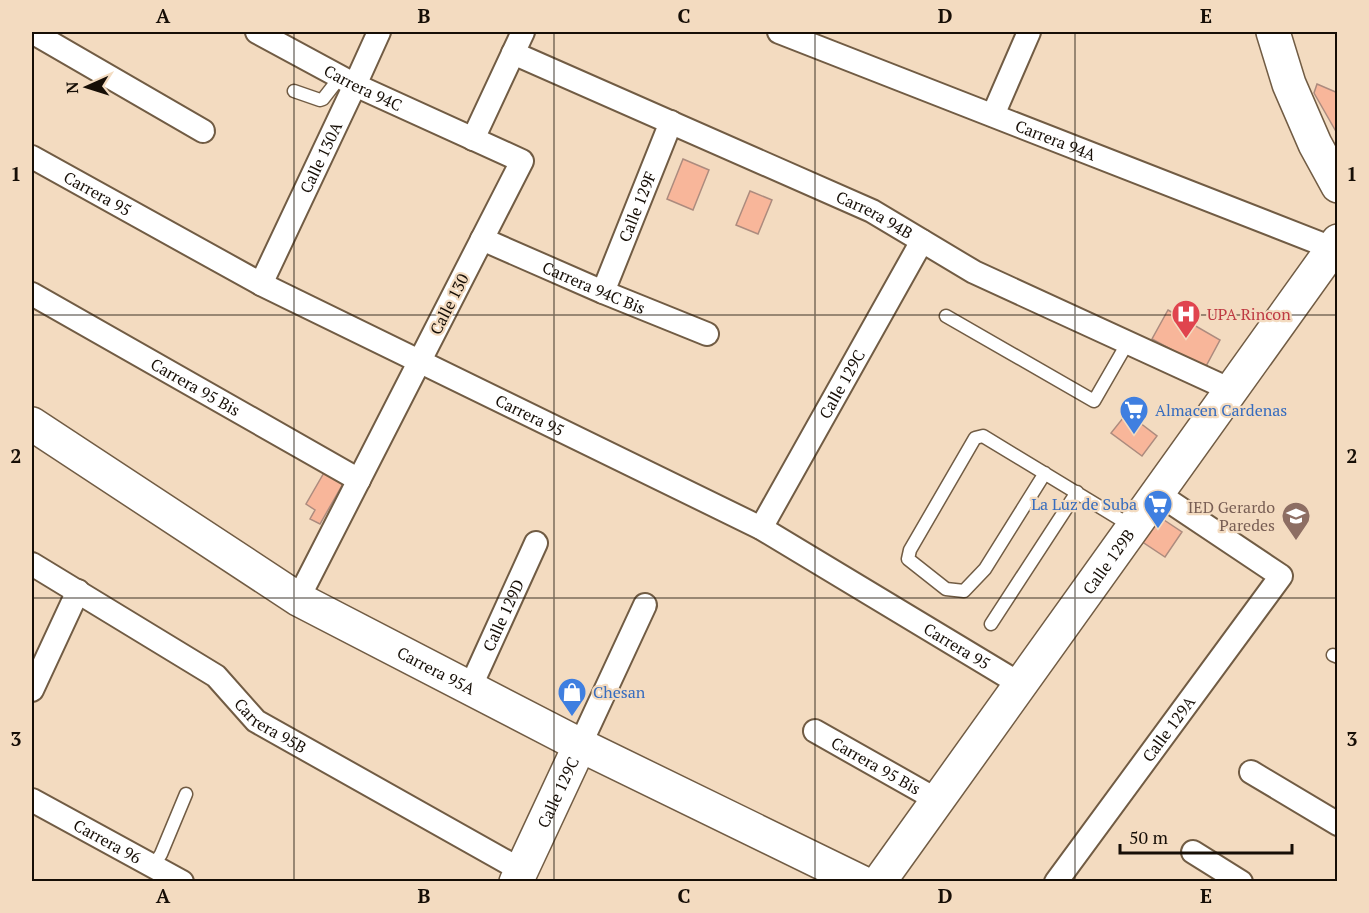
<svg xmlns="http://www.w3.org/2000/svg" width="1369" height="913" font-family="'PT Serif',serif">
<style>
.building{fill:#f8b69a;stroke:#ac8b7e;stroke-width:1.5}
.lines{fill:none;stroke-linecap:round;stroke-linejoin:round}
.lane-casing{stroke:#715c44;stroke-width:15}
.street-casing{stroke:#715c44;stroke-width:26}
.secondary-casing{stroke:#715c44;stroke-width:36}
.lane{stroke:#fff;stroke-width:12}
.street{stroke:#fff;stroke-width:22}
.secondary{stroke:#fff;stroke-width:33}
.grid{fill:none;stroke:#160e06;stroke-width:1.5;stroke-opacity:0.55}
.labels{text-anchor:middle;stroke-width:4.5;stroke-linejoin:round;paint-order:stroke}
.street-label{font-size:16px;fill:#160e06;stroke:#f3dbc0}
.health-label{font-size:16px;fill:#be3a42;stroke:#f3dbc0;text-anchor:start}
.shop-label{font-size:16px;fill:#366cbe;stroke:#f3dbc0;text-anchor:start}
.education-label{font-size:16px;fill:#785e54;stroke:#f3dbc0;text-anchor:end}
.neatline{fill:none;stroke:#160e06;stroke-width:2}
.grid-label{font-size:20px;text-anchor:middle;font-weight:bold;fill:#160e06}
</style>
<rect width="100%" height="100%" fill="#f3dbc0"/>
<path class="building" d="M1317,84L1338,93V135L1314,93Z
M683,159L709,170L693,210L667,199Z
M750,191L772,200L758,234L736,225Z
M1168,310L1220,340L1205,368L1152,339Z
M1127,413L1157,436L1142,456L1111,433Z
M325,471L344,482L320,524L310,519L315,510L306,504Z
M1155,514L1182,532L1165,557L1138,539Z"/>
<g class="lines">
<g class="lane-casing">
<path id="lane" d="M294,91L320,100L323,99L341,76
M946,316L1094,401L1128,342
M1045,473L985,569L964,591L946,589L908,559L910,550L975,438L983,436L1133,527
M991,624L1077,492
M1333,655L1338,657
M154,865L161,854L186,794"/>
</g>
<g class="street-casing">
<g id="street">
<path d="M32,32L203,131"/>
<path id="s1" d="M257,32L355,85L522,161L298,599"/>
<path id="s2" d="M779,32L1332,248"/>
<path id="s3" d="M513,53L872,211L974,272L1231,390"/>
<path d="M993,115L1029,32"/>
<path d="M473,139L523,32"/>
<path id="s4" d="M32,157L261,284L761,528L1020,684"/>
<path id="s5" d="M482,239L603,292L707,334"/>
<path id="s6" d="M261,284L355,85L379,32"/>
<path id="s7" d="M603,292L671,122"/>
<path id="s8" d="M32,294L359,480"/>
<path id="s9" d="M761,528L922,241"/>
<path id="s10" d="M32,564L216,676L256,721L521,870"/>
<path id="s11" d="M470,688L536,543"/>
<path d="M32,690L78,591"/>
<path id="s12" d="M815,731L937,800"/>
<path d="M580,745L645,605"/>
<path d="M1251,772L1338,824"/>
<path id="s13" d="M32,800L182,882"/>
<path d="M1193,852L1241,882"/>
<path id="s14" d="M1056,882L1281,576L1157,493"/>
</g>
</g>
<g class="secondary-casing">
<g id="secondary">
<path d="M1273,32L1289,84L1315,144L1338,186"/>
<path id="s15" d="M32,424L298,599L580,745L861,882"/>
<path id="s16" d="M516,882L580,745"/>
<path id="s17" d="M879,882L1338,241"/>
</g>
</g>
<use href="#lane" class="lane"/>
<use href="#street" class="street"/>
<use href="#secondary" class="secondary"/>
</g>
<path class="grid" d="M294,32V882M554,32V882M815,32V882M1075,32V882M32,315H1338M32,598H1338"/>
<defs>
<g id="hospital-pin" transform="scale(1.5)"><path d="M0 17L-7.5 6A9.5 9.5 0 1 1 7.5 6Z" fill="#e0444e" stroke="#f3dbc0"/><path d="M-5-5h3v3.5h4V-5h3V5h-3V1.5h-4V5h-3Z" fill="#fff"/></g>
<g id="supermarket-pin" transform="scale(1.5)"><path d="M0 17L-7.5 6A9.5 9.5 0 1 1 7.5 6Z" fill="#3f7fe0" stroke="#f3dbc0"/><path d="M-6-5.5h2.5l.6 2H6L4.5 2H-2.5L-4.4-4H-6ZM-1.5 3.2a1.3 1.3 0 1 0 .1 0ZM3 3.2a1.3 1.3 0 1 0 .1 0Z" fill="#fff"/></g>
<g id="school-pin" transform="scale(1.5)"><path d="M0 17L-7.5 6A9.5 9.5 0 1 1 7.5 6Z" fill="#8d6e63" stroke="#f3dbc0"/><path d="M0-5L7-2L0 1L-7-2ZM-4 1L0 2.5L4 1V4Q0 6-4 4Z" fill="#fff"/></g>
<g id="shop-pin" transform="scale(1.5)"><path d="M0 17L-7.5 6A9.5 9.5 0 1 1 7.5 6Z" fill="#3f7fe0" stroke="#f3dbc0"/><path d="M-5-2.5h2.3a2.7 3.5 0 0 1 5.4 0H5L5.5 6h-11ZM-1.5-2.5h3a1.5 2.3 0 0 0-3 0Z" fill="#fff"/></g>
</defs>
<g fill-rule="evenodd">
<use href="#hospital-pin" x="1186" y="314"/>
<use href="#supermarket-pin" x="1134" y="410"/>
<use href="#supermarket-pin" x="1158" y="504"/>
<use href="#school-pin" x="1296" y="516"/>
<use href="#shop-pin" x="572" y="692"/>
</g>
<g class="labels">
<g class="street-label">
<text dy="6" stroke="none"><textPath href="#s1" startOffset="120">Carrera 94C</textPath></text>
<text dy="6" stroke="none"><textPath href="#s2" startOffset="297">Carrera 94A</textPath></text>
<text dy="6" stroke="none"><textPath href="#s6" startOffset="140">Calle 130A</textPath></text>
<text dy="6" stroke="none"><textPath href="#s4" startOffset="75">Carrera 95</textPath></text>
<text dy="6" stroke="none"><textPath href="#s7" startOffset="92">Calle 129F</textPath></text>
<text dy="6" stroke="none"><textPath href="#s3" startOffset="396">Carrera 94B</textPath></text>
<text dy="6" stroke="none"><textPath href="#s5" startOffset="122">Carrera 94C Bis</textPath></text>
<text transform="translate(449 304) rotate(-63)" y="6">Calle 130</text>
<text dy="6" stroke="none"><textPath href="#s9" startOffset="165">Calle 129C</textPath></text>
<text dy="6" stroke="none"><textPath href="#s8" startOffset="188">Carrera 95 Bis</textPath></text>
<text dy="6" stroke="none"><textPath href="#s4" startOffset="561">Carrera 95</textPath></text>
<text dy="6" stroke="none"><textPath href="#s17" startOffset="394">Calle 129B</textPath></text>
<text dy="6" stroke="none"><textPath href="#s11" startOffset="80">Calle 129D</textPath></text>
<text dy="6" stroke="none"><textPath href="#s4" startOffset="1047">Carrera 95</textPath></text>
<text dy="6" stroke="none"><textPath href="#s15" startOffset="474">Carrera 95A</textPath></text>
<text dy="6" stroke="none"><textPath href="#s10" startOffset="290">Carrera 95B</textPath></text>
<text dy="6" stroke="none"><textPath href="#s14" startOffset="190">Calle 129A</textPath></text>
<text dy="6" stroke="none"><textPath href="#s12" startOffset="70">Carrera 95 Bis</textPath></text>
<text dy="6" stroke="none"><textPath href="#s16" startOffset="99">Calle 129C</textPath></text>
<text dy="6" stroke="none"><textPath href="#s13" startOffset="86">Carrera 96</textPath></text>
</g>
<g class="health-label">
<text x="1207" y="320">UPA Rincon</text>
</g>
<g class="shop-label">
<text x="1155" y="416">Almacen Cardenas</text>
<text x="1137" y="510" text-anchor="end">La Luz de Suba</text>
<text x="593" y="698">Chesan</text>
</g>
<g class="education-label">
<text x="1275" y="513">IED Gerardo<tspan x="1275" dy="18">Paredes</tspan></text>
</g>
</g>
<rect width="1369" height="913" fill="none" stroke="#f3dbc0" stroke-width="66"/>
<g transform="translate(87 87) rotate(267)" stroke="#f3dbc0" stroke-width="4.5" paint-order="stroke">
<path d="M0-4.5L10 22L0 15L-10 22Z" fill="#160e06"/>
<text y="-9" font-size="16" font-weight="bold" text-anchor="middle" fill="#160e06">N</text>
</g>
<path d="M1120 844v9h172v-9" fill="none" stroke="#160e06" stroke-width="3"/>
<text x="1129" y="844" font-size="18" fill="#160e06" stroke="#f3dbc0" stroke-width="4.5" paint-order="stroke">50 m</text>
<rect x="33" y="33" width="1303" height="847" class="neatline"/>
<g class="grid-label">
<text x="163" y="23">A</text>
<text x="424" y="23">B</text>
<text x="684" y="23">C</text>
<text x="945" y="23">D</text>
<text x="1206" y="23">E</text>
<text x="16" y="181">1</text>
<text x="1352" y="181">1</text>
<text x="16" y="463">2</text>
<text x="1352" y="463">2</text>
<text x="16" y="746">3</text>
<text x="1352" y="746">3</text>
<text x="163" y="903">A</text>
<text x="424" y="903">B</text>
<text x="684" y="903">C</text>
<text x="945" y="903">D</text>
<text x="1206" y="903">E</text>
</g>
</svg>
